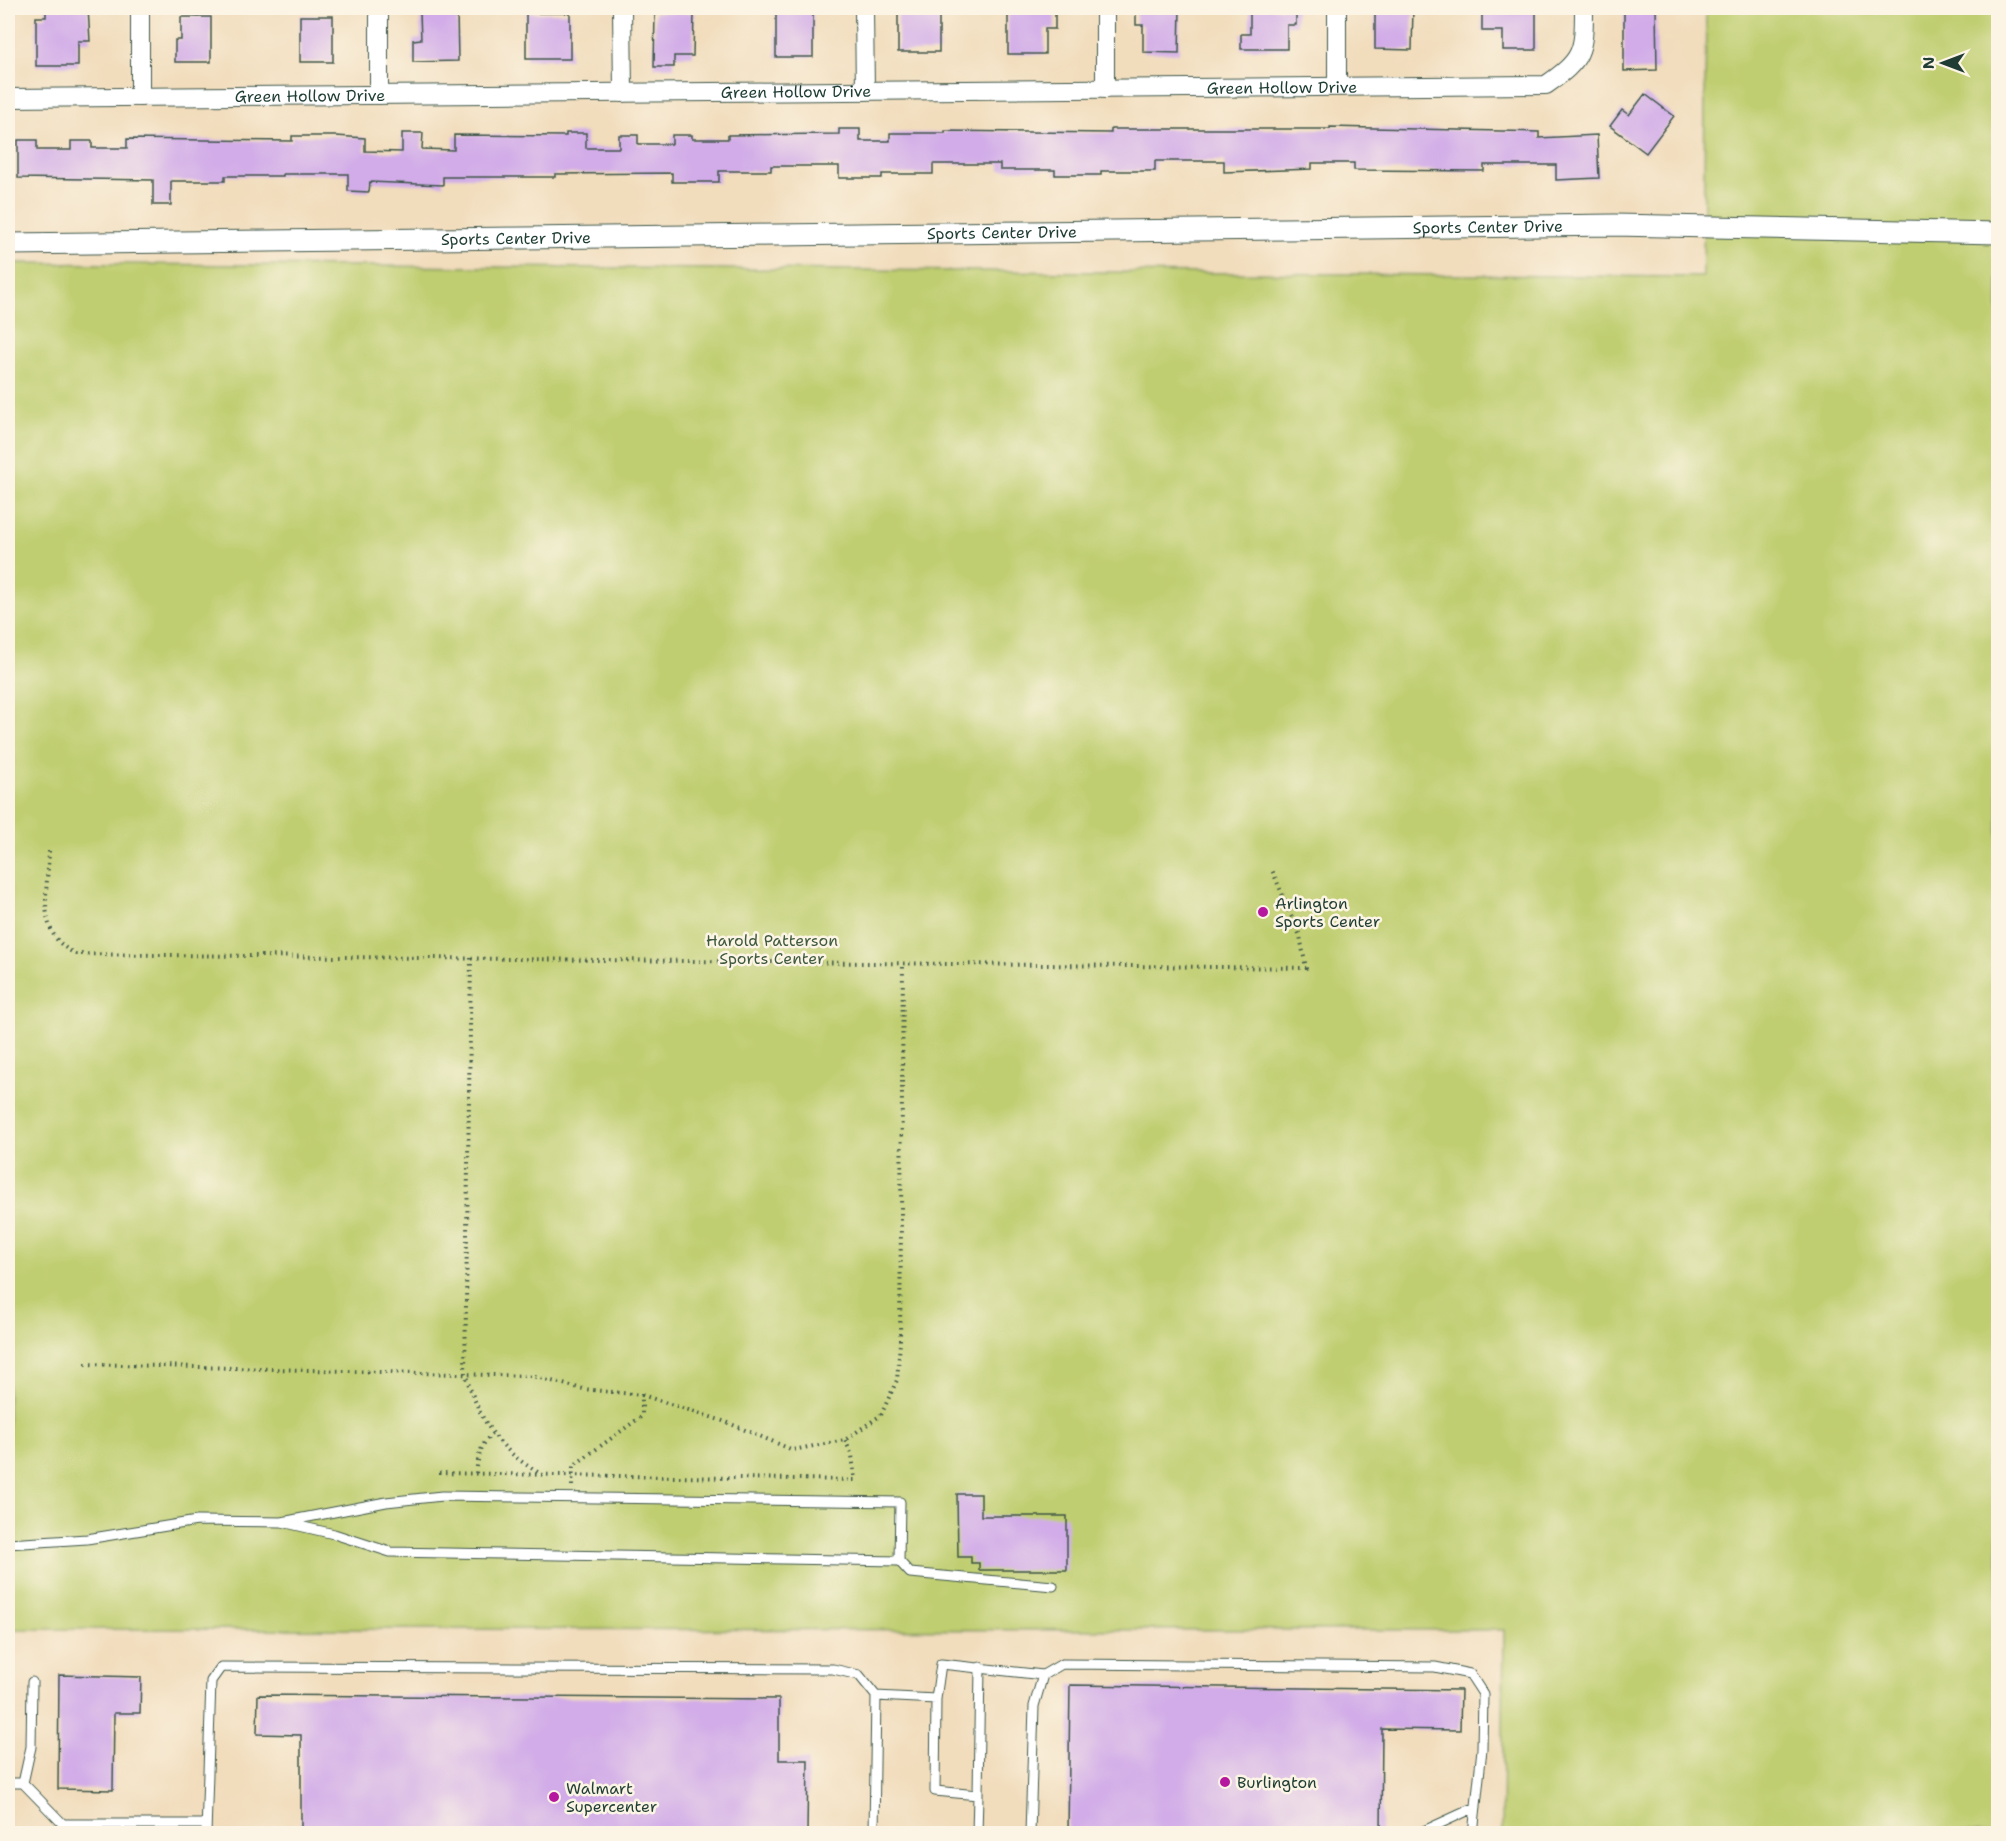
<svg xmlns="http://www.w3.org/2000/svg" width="2006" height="1841" font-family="'Shantell Sans',sans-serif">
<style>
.green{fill:#bfce70;stroke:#6f8652;stroke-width:1.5}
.building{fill:#d1ace8}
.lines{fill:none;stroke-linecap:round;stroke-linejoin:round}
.service-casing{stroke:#3e5548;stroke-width:11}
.minor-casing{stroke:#3e5548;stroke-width:20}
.tertiary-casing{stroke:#3e5548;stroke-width:23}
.path{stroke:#3e5548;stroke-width:4;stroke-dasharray:1.5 4.5;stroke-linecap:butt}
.service{stroke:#fff;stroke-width:9}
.minor{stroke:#fff;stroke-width:18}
.tertiary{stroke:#fff;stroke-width:21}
.poi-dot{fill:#b5179e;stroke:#fcf5e5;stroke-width:2}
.labels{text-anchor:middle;stroke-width:5;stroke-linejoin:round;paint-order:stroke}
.street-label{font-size:16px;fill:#1f3d34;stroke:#fcf5e5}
.poi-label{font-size:16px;fill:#1f3d34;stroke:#fcf5e5;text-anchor:start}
.park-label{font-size:16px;fill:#3f5a40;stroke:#fcf5e5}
</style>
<rect width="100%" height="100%" fill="#fcf5e5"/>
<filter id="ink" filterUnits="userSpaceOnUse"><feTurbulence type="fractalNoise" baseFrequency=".0167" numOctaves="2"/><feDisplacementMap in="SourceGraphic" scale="12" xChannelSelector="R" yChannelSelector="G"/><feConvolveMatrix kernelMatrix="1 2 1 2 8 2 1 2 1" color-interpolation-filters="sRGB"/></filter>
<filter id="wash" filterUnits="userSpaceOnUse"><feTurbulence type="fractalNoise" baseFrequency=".008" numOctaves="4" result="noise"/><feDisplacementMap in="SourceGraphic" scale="24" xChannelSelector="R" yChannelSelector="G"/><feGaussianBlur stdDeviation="1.35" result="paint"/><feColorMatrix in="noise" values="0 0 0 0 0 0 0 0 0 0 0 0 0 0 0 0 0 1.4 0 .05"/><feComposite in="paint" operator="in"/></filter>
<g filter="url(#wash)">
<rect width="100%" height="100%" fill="#f1dcbb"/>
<path class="green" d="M1706,8H1998V1833H1502L1504,1630L8,1629V263L1703,277Z"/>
<g id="blocks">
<path class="building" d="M46,8H88L90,41H78V66H36V17H46Z
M1008,8H1055V29H1045V54H1008Z
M1136,8H1180L1179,53L1143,52V25H1136Z
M1250,8H1296V25H1287V49H1241V34H1250Z
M1375,8H1413L1412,50L1375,49Z
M1482,8H1536V50H1503V31H1482Z
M1624,8H1656L1657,70L1624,71Z
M776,9H813V57H776Z
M898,9H939V52H898Z
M457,12L458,61L413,62V40L421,39L420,13Z
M655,12L694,13L693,56H674V67H654Z
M526,13H570V59H526Z
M300,16H333V62H300Z
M181,17H211V62H175V40H181Z
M1645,94L1674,116L1646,153L1610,126L1622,110L1629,115Z
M1330,127L1539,132V138L1597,135L1599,178L1556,180V165H1484V171L1354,170V163H1312V169L1224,172V161H1155V171H1101V175H1055V170H1000V164H933V174H882V178H839V166H771V171H719V182H672V173L555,174V177H443V185L370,182L369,192L348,191V174H283V176H225V181H171V205H153V180L18,178V140H37V150H71V141H92V148H127V139L292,141V136H336L365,138V151L402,152V133H423L422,149L454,150V135L566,136V133H586V148H619V135H638V144H672V135H692V139H728V135L839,134V129H860V141H890V133H945V131L1111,133V129H1330Z
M957,1494H981V1516H1067V1570H979V1563H971V1557H958Z
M59,1675L141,1677L140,1713H114L113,1790L58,1789Z
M1070,1685L1461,1690L1460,1730L1382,1729L1381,1833H1068Z
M258,1695L779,1699V1760H808L807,1833H301V1735L257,1734Z"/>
</g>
</g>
<g filter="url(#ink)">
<use href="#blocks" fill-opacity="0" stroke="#3e5548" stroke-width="1.5"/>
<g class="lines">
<g class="service-casing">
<path id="service" d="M8,1544L87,1539L197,1521L282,1522L334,1534L390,1552L899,1561L900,1502L442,1496L386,1502L282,1522
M899,1561L910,1573L1053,1586
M876,1696L936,1699
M8,1783H23L63,1824H206
M23,1783L31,1747L32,1682
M978,1795L980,1667
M206,1834L211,1681L221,1667L833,1669L859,1675L876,1696L874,1834
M977,1834L978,1795L935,1791L936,1699L941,1664L1043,1675
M1030,1834L1034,1706L1043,1675L1062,1664L1435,1667L1470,1674L1483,1694L1482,1749L1473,1834
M1417,1834L1476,1807"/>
</g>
<g class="minor-casing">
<g id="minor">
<path d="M140,8V97"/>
<path d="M622,8L623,93"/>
<path d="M864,8L865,91"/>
<path d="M1105,8V89"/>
<path d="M1337,86V8"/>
<path d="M379,95V8"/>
<path id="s1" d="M8,98L1546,85C1583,59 1584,52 1584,8"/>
</g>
</g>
<g class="tertiary-casing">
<g id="tertiary">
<path id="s2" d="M8,244L1614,225L1998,233"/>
</g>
</g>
<path class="path" d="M49,851C48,890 34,934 76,954L1306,968L1300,936L1272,870
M471,958L465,1373C480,1421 497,1449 541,1474
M85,1364L532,1376L583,1389L642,1395
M439,1473L855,1480L852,1455L845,1440
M476,1473C478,1458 480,1445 492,1434
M572,1486L573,1466L642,1416V1395L726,1422L793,1450L845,1440L881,1415L897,1380L900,1343L903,964"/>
<use href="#service" class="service"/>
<use href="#minor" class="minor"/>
<use href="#tertiary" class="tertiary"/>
</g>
</g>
<g class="poi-dot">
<circle cx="1263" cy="912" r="6"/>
<circle cx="1225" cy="1782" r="6"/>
<circle cx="554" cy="1797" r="6"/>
</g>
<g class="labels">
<g class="street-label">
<text dy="6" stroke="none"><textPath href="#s1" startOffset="1274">Green Hollow Drive</textPath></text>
<text dy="6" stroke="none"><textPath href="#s1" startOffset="788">Green Hollow Drive</textPath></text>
<text dy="6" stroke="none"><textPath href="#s1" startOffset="302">Green Hollow Drive</textPath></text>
<text dy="6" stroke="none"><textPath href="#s2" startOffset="1480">Sports Center Drive</textPath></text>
<text dy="6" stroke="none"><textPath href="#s2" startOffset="994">Sports Center Drive</textPath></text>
<text dy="6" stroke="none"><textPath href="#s2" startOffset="508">Sports Center Drive</textPath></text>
</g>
<g class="poi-label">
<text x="1275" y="909">Arlington<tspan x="1275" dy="18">Sports Center</tspan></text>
<text x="1237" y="1788">Burlington</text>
<text x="566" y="1794">Walmart<tspan x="566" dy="18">Supercenter</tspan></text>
</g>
<g class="park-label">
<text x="772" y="946">Harold Patterson<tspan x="772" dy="18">Sports Center</tspan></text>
</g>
</g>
<rect width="2006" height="1841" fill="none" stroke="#fcf5e5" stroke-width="30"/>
<g transform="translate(1943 63) rotate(270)" stroke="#fcf5e5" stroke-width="4.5" paint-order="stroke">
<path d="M0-4.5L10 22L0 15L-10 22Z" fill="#1f3d34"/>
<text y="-9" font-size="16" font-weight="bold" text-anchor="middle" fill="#1f3d34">N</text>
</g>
</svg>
